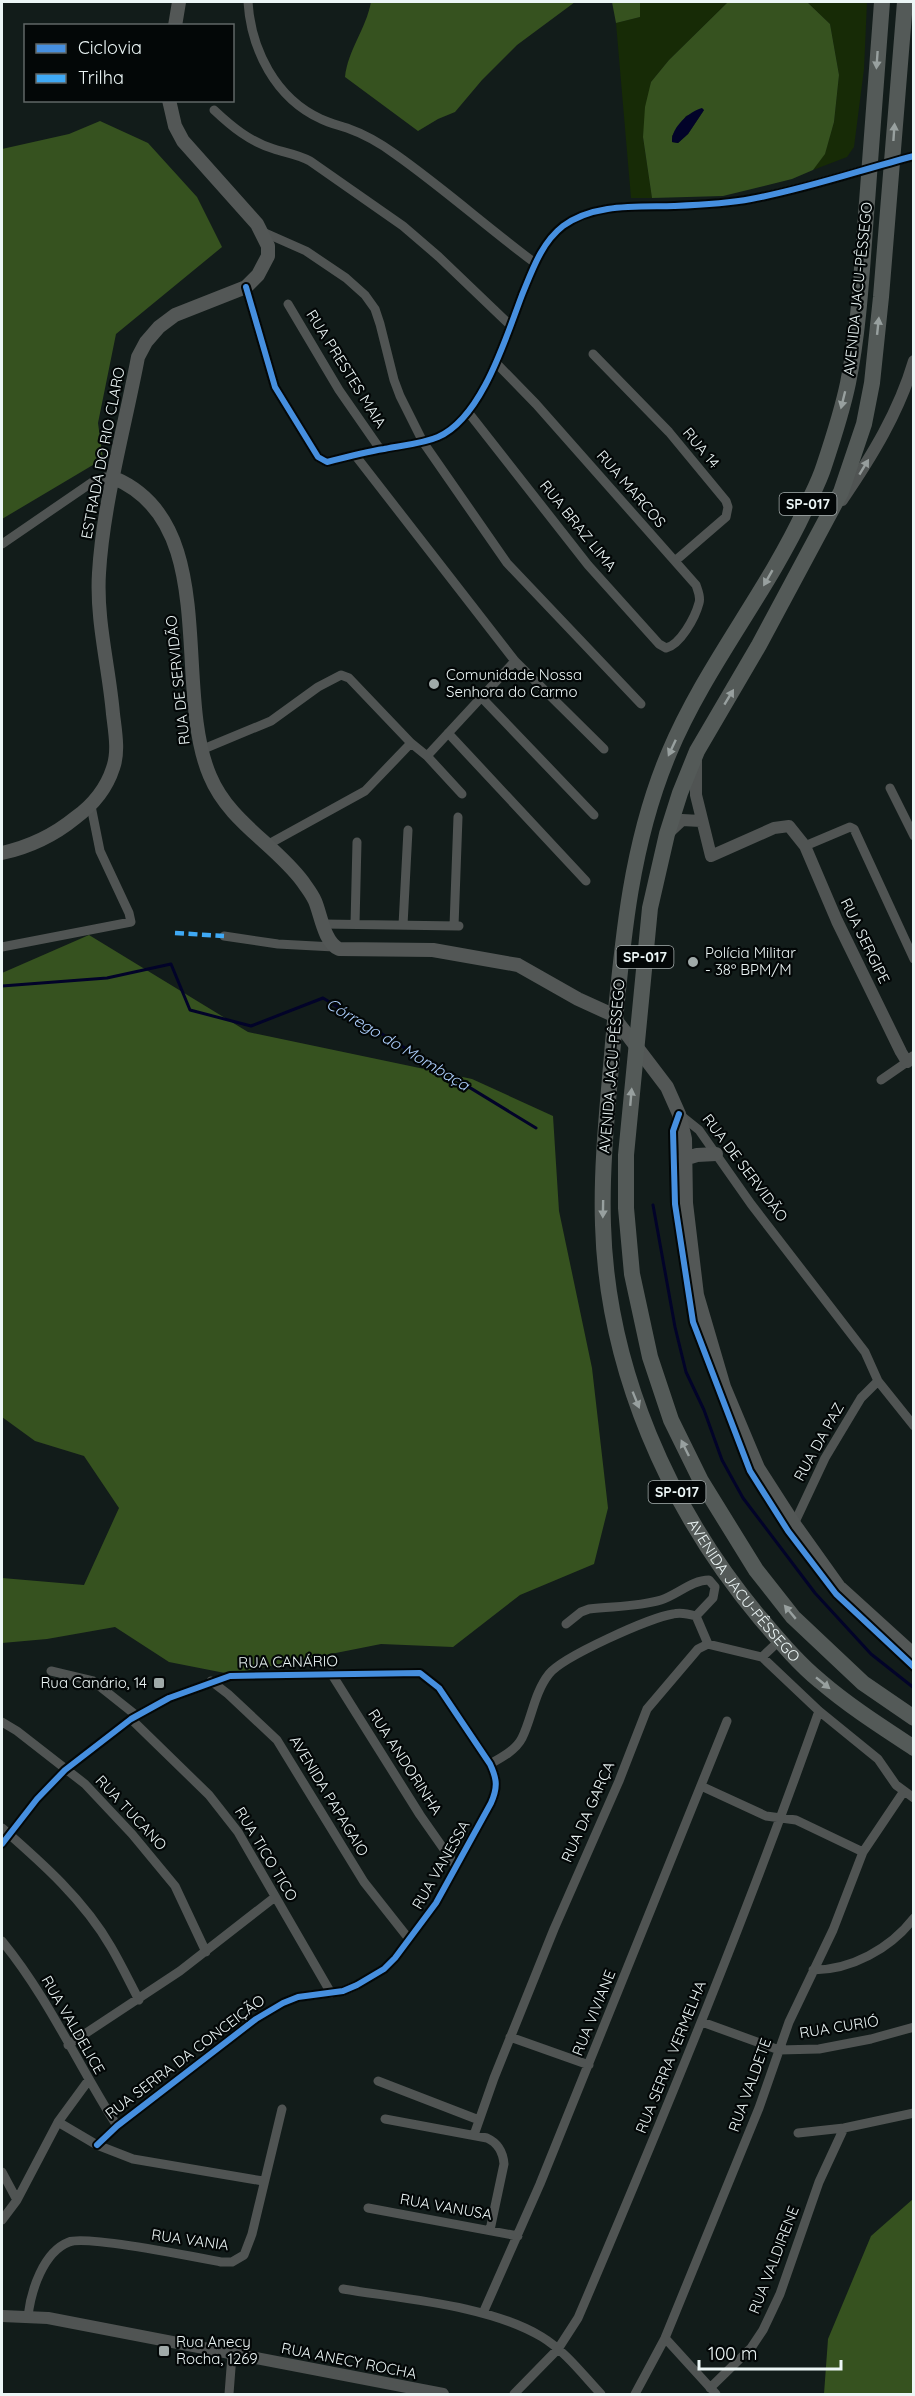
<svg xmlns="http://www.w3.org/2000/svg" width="915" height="2396" font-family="Quicksand,sans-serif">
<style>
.green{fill:#172b06}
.forest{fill:#36521f;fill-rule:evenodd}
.water{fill:#020329}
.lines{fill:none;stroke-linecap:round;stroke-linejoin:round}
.stream{stroke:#020329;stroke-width:3}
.minor{stroke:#505453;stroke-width:9}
.tertiary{stroke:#505453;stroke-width:12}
.secondary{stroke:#535756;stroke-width:14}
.trunk{stroke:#545a58;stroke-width:16}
.quiet{stroke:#3fa9f5;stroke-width:4.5;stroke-dasharray:9 4.5;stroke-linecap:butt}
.cycleway-casing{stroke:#030707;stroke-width:10}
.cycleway{stroke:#468fdf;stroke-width:6}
.oneway{fill:#98a09f}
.oneway2{fill:#969d9c}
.poi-dot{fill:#a0aaa9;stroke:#030707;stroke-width:2}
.labels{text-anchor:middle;stroke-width:4.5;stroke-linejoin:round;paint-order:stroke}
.shield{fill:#030707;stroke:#a6aeae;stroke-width:1.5}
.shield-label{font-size:14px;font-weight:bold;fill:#ecf6f6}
.street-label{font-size:15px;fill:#ecf6f6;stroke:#030707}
.poi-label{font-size:15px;fill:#ecf6f6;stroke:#030707;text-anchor:start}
.water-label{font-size:16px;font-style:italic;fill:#adcffd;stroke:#030707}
</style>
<rect width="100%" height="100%" fill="#121c1a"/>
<path class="green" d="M640,2H728L669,60L651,82L643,137L652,198H631L616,23L640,17Z
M807,2H867L864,69L854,147L847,157L813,170L825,153L834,122L839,75L830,24Z"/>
<path class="forest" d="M371,2H575L517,45L482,80L455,112L438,119L418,131L345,77C348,50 366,29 371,2Z
M612,2H640V17L616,23Z
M728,2H807L830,24L839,75L834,122L825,154L813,170L792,179L723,196L652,198L643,137L645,107L651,82L669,60ZM704,110L688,134L678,143L672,142V136L686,116Z
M100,121L148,143L197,197L222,247L116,334L98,423L103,459L2,519V149L69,134Z
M89,935L248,1032L472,1079L553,1116L559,1211L592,1368L608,1508L594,1564L520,1595L453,1647L381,1644L230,1674L169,1662L115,1627L47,1639L2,1643V1578L84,1585L119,1508L84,1456L35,1441L2,1417V973Z
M913,2199V2394H824L828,2339L871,2236Z"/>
<path class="water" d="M702,108L704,110L688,134L678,143L672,142C671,127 690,111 702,108Z"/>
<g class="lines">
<path class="stream" d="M2,986L107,978L171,964L190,1010L251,1026L323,998L536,1128
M653,1205L675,1327L686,1372L704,1410L722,1460L743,1498L815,1593L871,1654L914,1688"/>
<path class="minor" d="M248,2C251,49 275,98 321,119C329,123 338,125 347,128C364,134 380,143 395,154C442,187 488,228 535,263
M214,110C231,126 250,142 274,149C286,153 297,154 310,161L403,226L439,257L510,325
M263,232L306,251L346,278L365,295L375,309L380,324L394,380L400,396L423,442L507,563L641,704
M246,287L275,387L318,457L327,462C346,457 365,452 384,449C402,445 422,444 438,437C482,418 506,337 522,295C532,271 541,243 563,226C594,203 638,207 674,206C699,205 725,204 751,199C806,189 860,170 914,156
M288,304L339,390L380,449
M593,354L669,432L726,501L728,507L726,517L675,561
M468,412L588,565L659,644L666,648C680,645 695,618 699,603C701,597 698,591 696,585L536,404L496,363
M355,455L515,661L604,749
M2,544L94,481L105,477L114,478
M481,697L594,815
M448,733L586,881
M201,750L271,721L318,687L341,675L349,678L411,743L427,756L515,661
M427,756L462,794
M890,788L914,836
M267,845L365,791L411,743
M805,846L850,827L854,829L914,959
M323,924L459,926
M355,924L357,842
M403,925L408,830
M454,926L458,817
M224,936L278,944L334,947
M2,947L131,922L129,913L100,851L91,806
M881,1080L907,1062
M679,1114L699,1130L751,1204L865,1352L878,1381L914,1426
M794,1524L825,1458L861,1398L878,1381
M566,1624L581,1612L589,1609C613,1606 637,1607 661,1600C677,1595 692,1580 709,1580L715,1587L713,1598L696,1616
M762,1657L779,1641
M51,1671L93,1681L137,1716
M331,1673L420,1815L455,1865
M211,1681L228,1694L277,1740L364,1882L409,1939
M131,1719L209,1795L238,1832L331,1993
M2,1722L17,1731L85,1784L132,1834L175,1886L206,1952
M490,1764C501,1758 516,1750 522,1738C532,1718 534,1693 549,1674C562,1657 651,1617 673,1614C681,1612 689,1614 696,1616L708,1644
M701,1786L766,1816L796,1820L863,1852
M2,1828C42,1863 84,1900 111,1947C121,1964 130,1983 139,2000
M2,1844L37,1799L65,1770L131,1719L169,1698L230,1676L420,1673L439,1688L490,1764C497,1779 498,1787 491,1803L436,1903L395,1958L384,1969L357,1985L343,1991L298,1997L283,2003L256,2019L117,2126L97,2145
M2,1941C48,1997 78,2065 117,2126
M813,1970C851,1970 890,1949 914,1918
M702,2022L779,2050L819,2049L871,2039L914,2027
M510,2037L589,2065
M68,2045L180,1971L275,1897
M378,2081L479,2120
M385,2119L487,2138C498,2143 503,2152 504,2164L490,2230
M58,2122L97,2145L133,2159L263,2181
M798,2133L844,2128L914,2113
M474,2135L494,2078L554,1929L619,1781L647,1709L698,1649L708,1644L762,1657L819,1711L878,1759L896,1785L914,1798
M2,2172L17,2200
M368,2208L518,2236
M2,2220L17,2200L58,2122L88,2081
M343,2289C404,2299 489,2305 542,2337C565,2351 583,2375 601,2394
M483,2313L540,2184L727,1721
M28,2316C31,2291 43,2252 69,2242C86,2235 195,2257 221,2262H232L244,2255L252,2234L282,2109
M665,2338L716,2394
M710,2388L751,2348L763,2330L780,2294L819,2182L844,2128
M229,2394L232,2355
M514,2394L558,2349L578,2318L587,2297C669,2104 749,1909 819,1711
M635,2394L665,2338L759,2108L789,2022L833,1930L863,1852L904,1791"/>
<path class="tertiary" d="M842,500C872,456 899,412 914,361
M696,761V795L711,856L774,828L789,826L805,846L837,921L901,1052L907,1062L914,1057
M668,833L682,820L701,821
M2,2316L48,2318L443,2394"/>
<path class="secondary" d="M175,26L179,2
M114,478C222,523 172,688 210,776C229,822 275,844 303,882C307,888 312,894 315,901C321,915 324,942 339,949L433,950L518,965L578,999L611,1014L626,1033L667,1087L679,1114L685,1139L686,1203L697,1295L724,1387L758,1468L794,1524L839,1587L914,1655
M2,853C29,847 53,836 75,818C93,805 106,790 113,768C119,752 115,731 113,714C109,667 96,620 99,573C103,504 125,426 138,357L146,342L159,327L175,315L246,287L258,275L268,256V246L257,224L183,141L175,126L169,100
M684,1159L697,1155L716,1154"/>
<g class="trunk">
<path id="s1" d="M882,2C877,68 872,135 867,202C862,262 860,324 848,383C842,412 833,439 824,466C819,482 811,496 805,510C766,594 705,667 669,753C630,845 622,945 613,1043C608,1104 601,1165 603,1225C607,1368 669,1510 761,1619C779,1640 798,1663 820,1681C849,1706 882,1727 914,1748"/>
<path d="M905,2L881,297L872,383L864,424L841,492L759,645L697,751L680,793L667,834L650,908L626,1155V1208L632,1274L650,1357L671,1420L701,1481L756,1570L793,1617L863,1683L914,1718"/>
</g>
<path class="quiet" d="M175,933L224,936"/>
<g class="cycleway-casing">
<path id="cycleway" d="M246,287L275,387L318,457L327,462C346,457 365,452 384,449C402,445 422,444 438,437C482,418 506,337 522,295C532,271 541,243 563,226C594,203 638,207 674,206C699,205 725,204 751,199C806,189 860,170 914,156
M679,1114L673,1131L675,1204L693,1322L750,1471L788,1531L836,1594L914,1667
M2,1844L37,1799L65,1770L131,1719L169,1698L230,1676L420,1673L439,1688L490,1764C497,1779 498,1787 491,1803L436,1903L395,1958L384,1969L357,1985L343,1991L298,1997L283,2003L256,2019L117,2126L97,2145"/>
</g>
<use href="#cycleway" class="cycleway"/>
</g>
<defs><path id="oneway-solid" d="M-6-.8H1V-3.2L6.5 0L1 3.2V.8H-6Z" transform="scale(1.5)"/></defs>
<g class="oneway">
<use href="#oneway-solid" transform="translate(877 60) rotate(94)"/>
<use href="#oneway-solid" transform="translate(894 132) rotate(-86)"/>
<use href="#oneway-solid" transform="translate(878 326) rotate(-84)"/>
<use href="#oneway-solid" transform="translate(843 400) rotate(104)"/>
<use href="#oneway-solid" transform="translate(768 578) rotate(120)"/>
<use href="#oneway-solid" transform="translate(729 697) rotate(-59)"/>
<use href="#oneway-solid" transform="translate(672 748) rotate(115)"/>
<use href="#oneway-solid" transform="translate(631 1097) rotate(-85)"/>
<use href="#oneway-solid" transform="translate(603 1209) rotate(91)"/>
<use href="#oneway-solid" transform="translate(636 1400) rotate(68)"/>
<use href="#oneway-solid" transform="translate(685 1448) rotate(-116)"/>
<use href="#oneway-solid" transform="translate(790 1612) rotate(-130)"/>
<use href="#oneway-solid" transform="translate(823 1683) rotate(39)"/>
</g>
<use class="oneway2" href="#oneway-solid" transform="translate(864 467) rotate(-59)"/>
<g class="poi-dot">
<circle cx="434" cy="684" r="6"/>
<circle cx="693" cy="962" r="6"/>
<rect x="153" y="1677" width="12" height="12" rx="3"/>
<rect x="158" y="2345" width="12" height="12" rx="3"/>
</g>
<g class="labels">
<g class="shield">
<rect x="779.5" y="493" width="57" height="22" rx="4.5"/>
<rect x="616.5" y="946" width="57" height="22" rx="4.5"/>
<rect x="648.5" y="1481" width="57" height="22" rx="4.5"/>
</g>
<g class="shield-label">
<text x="808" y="509">SP-017</text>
<text x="645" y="962">SP-017</text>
<text x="677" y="1497">SP-017</text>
</g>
<g class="street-label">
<text transform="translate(858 289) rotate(-84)" y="5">AVENIDA JACU-PÊSSEGO</text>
<text transform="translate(346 369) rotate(58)" y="5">RUA PRESTES MAIA</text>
<text transform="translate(701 448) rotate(50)" y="5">RUA 14</text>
<text transform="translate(103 453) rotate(-79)" y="5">ESTRADA DO RIO CLARO</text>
<text transform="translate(631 489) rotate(49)" y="5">RUA MARCOS</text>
<text transform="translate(578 526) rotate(51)" y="5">RUA BRAZ LIMA</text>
<text transform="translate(178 680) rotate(-96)" y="5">RUA DE SERVIDÃO</text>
<text transform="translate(865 941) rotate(64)" y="5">RUA SERGIPE</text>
<text transform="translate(612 1066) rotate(-85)" y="5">AVENIDA JACU-PÊSSEGO</text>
<text transform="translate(745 1168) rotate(53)" y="5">RUA DE SERVIDÃO</text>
<text transform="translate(819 1442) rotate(-61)" y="5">RUA DA PAZ</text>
<text dy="5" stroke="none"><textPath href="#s1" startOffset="1674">AVENIDA JACU-PÊSSEGO</textPath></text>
<text transform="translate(288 1662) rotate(-1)" y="5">RUA CANÁRIO</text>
<text transform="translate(405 1762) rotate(57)" y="5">RUA ANDORINHA</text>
<text transform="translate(329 1796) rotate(59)" y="5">AVENIDA PAPAGAIO</text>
<text transform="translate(588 1812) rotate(-66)" y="5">RUA DA GARÇA</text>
<text transform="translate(131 1813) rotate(47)" y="5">RUA TUCANO</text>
<text transform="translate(266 1854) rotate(59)" y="5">RUA TICO TICO</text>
<text transform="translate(441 1865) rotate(-60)" y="5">RUA VANESSA</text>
<text transform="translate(594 2013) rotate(-68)" y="5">RUA VIVIANE</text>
<text transform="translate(73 2025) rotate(60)" y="5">RUA VALDELICE</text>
<text transform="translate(839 2027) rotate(-9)" y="5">RUA CURIÓ</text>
<text transform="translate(185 2057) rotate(-37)" y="5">RUA SERRA DA CONCEIÇÃO</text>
<text transform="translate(671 2057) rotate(-68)" y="5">RUA SERRA VERMELHA</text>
<text transform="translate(750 2085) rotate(-70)" y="5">RUA VALDETE</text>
<text transform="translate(446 2207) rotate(10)" y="5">RUA VANUSA</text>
<text transform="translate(190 2240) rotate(8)" y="5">RUA VANIA</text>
<text transform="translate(774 2260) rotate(-69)" y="5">RUA VALDIRENE</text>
<text transform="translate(349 2361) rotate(11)" y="5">RUA ANECY ROCHA</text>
</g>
<g class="poi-label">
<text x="446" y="680">Comunidade Nossa<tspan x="446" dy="17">Senhora do Carmo</tspan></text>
<text x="705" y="958">Polícia Militar<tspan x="705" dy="17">- 38º BPM/M</tspan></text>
<text x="147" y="1688" text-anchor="end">Rua Canário, 14</text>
<text x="176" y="2347">Rua Anecy<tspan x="176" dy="17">Rocha, 1269</tspan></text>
</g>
<g class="water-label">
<text transform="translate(398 1044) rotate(31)" y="6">Córrego do Mombaça</text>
</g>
</g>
<rect width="915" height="2396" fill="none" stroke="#ecf6f6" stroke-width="6"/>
<rect x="24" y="24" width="210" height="78" fill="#030707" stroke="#606767" stroke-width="1.5"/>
<rect x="36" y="44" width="30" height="9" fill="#468fdf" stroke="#606767" stroke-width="1.5"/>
<text x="78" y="54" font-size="18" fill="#ecf6f6">Ciclovia</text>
<rect x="36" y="74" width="30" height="9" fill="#3fa9f5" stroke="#606767" stroke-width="1.5"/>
<text x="78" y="84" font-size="18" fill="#ecf6f6">Trilha</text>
<path d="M699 2360v9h142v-9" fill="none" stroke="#ecf6f6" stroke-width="3"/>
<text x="708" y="2360" font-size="18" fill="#ecf6f6" stroke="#030707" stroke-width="4.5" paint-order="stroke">100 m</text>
</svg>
